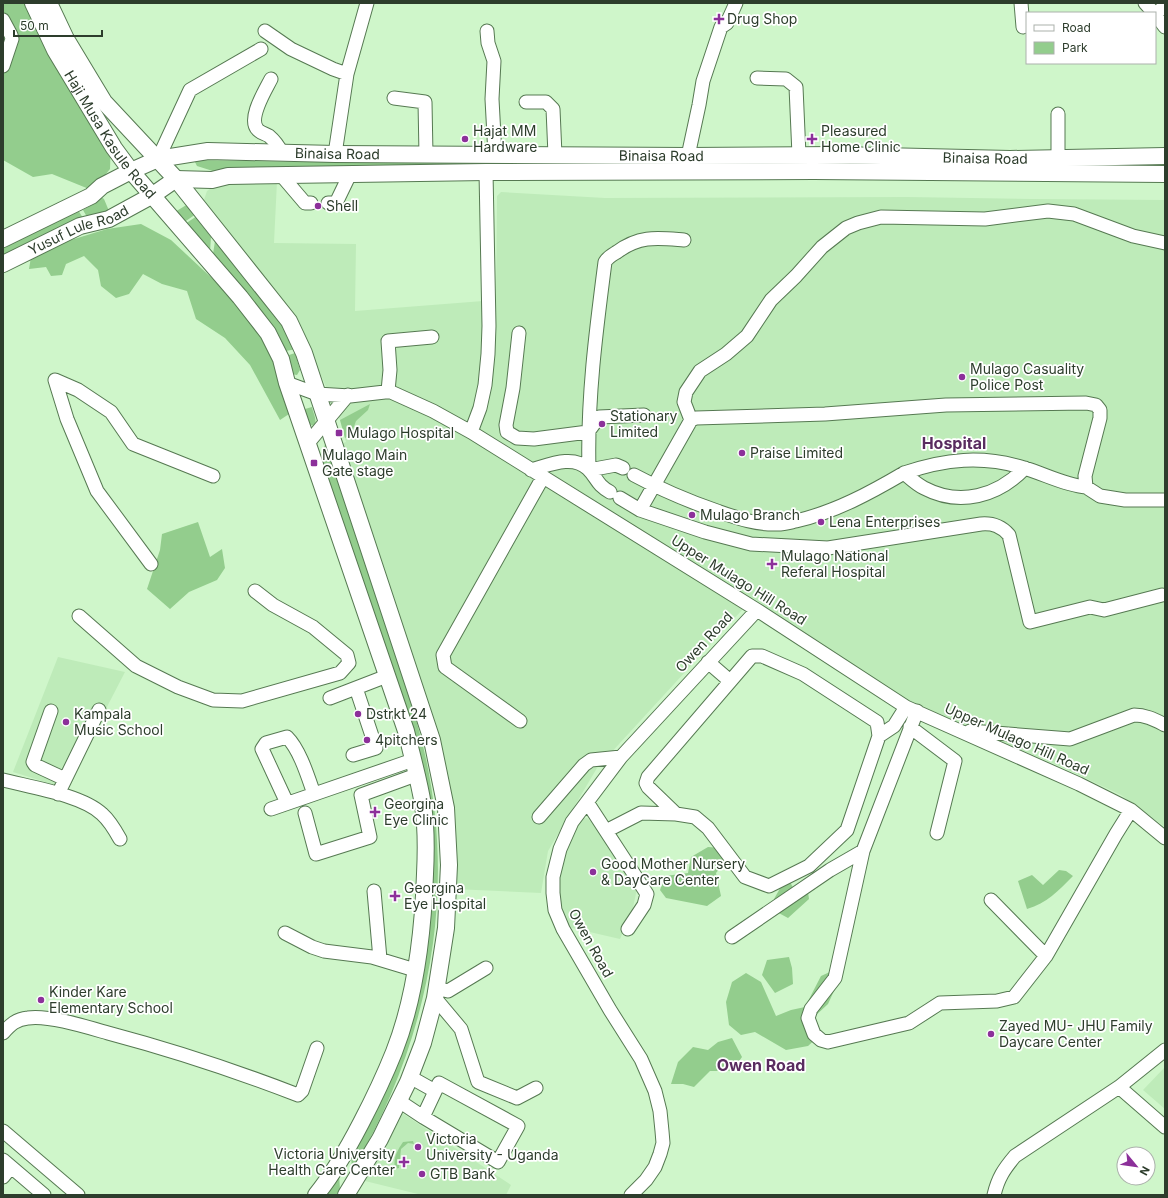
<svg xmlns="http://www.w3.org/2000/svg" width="1168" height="1198" font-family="Inter,sans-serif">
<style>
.built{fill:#beebb9}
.green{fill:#93cd8d}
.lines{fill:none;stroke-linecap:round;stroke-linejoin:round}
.minor-casing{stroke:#567952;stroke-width:15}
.major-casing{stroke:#567952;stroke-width:18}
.minor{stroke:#fff;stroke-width:13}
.major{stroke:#fff;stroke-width:16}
.poi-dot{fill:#8c309a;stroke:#fff;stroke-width:1.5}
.labels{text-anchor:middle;stroke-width:3.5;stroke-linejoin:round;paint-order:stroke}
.poi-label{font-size:14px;fill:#2d3d2c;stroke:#fff;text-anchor:start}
.street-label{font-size:14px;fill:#2d3d2c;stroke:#fff}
.quarter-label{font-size:16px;font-weight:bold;fill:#592c60;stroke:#fff}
</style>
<rect width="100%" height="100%" fill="#cff6ca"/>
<path class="built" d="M277,181L274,243L356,244L355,311L496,300L497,196L501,192L605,198L907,197L1032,199L1165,200V827L1121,795L1064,768L914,705L753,598L597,768L548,851L541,893L454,889V837L338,445L346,442L340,420L301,328L278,293L210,216L203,203L207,191L220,182Z
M58,657L125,672L65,788L13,772Z
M587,818L601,831L637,889L632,912L620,939L568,927L558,892L562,855L581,819Z
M1165,1067V1109L1143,1090Z
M402,1113L511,1185L506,1195H422L365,1181Z"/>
<path class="green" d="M3,3H25L111,141L110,169L101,180L89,189L52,174L33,177L3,160Z
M194,160L307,162L376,160L1084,162L1165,164V169L216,172L197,166Z
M101,197L104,199L109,211L87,217L83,210L92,205Z
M188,204L196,214L183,223L170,215Z
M78,210L83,218L3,257V247L40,230Z
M197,216L199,222L211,237L210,252L185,224Z
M141,224L171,240L216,282L264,338L280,369L289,414L280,420L250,365L225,338L196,319L187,291L162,284L143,274L129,294L116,298L101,286L98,270L84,256L66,264L62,275L51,276L46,267L29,269L31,257L61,243L107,229Z
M215,241C243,276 276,309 296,349L286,351L277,331L213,254Z
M295,353L300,370L297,375L291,374L286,356Z
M370,404L368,410L356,421L351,435L345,438L340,420Z
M312,407C313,413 318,421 314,426L311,425L308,421L305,409Z
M326,441C350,514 375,586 397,659C407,692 419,725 426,759C457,902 426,1046 352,1171L351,1154L395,1064L429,825L321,458Z
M198,522L210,557L222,549L225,568L217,580L189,592L170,609L147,589L160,550L162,534Z
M708,847L722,848L726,861L716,873L721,896L707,906L666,898L660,890L665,876L688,873L691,857Z
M1059,870L1066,871L1073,876C1058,891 1047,903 1027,909L1018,881L1032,875L1043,885Z
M790,882L796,893L808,892L809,899L788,918L775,911L774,899L783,883Z
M789,957L792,968L793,984L775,993L762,975L767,960Z
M832,971L839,980L828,1004L814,1017L820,1035L808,1046L786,1050L755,1032L741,1035L729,1025L726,1002L732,982L746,973L761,982L776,1016L791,1010L805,1007L821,976Z
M732,1038L742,1057L732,1071H710L694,1087L683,1084H671L678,1062L693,1047L708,1050L718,1042Z
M413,1141L414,1144L408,1143L401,1149L399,1168L395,1169C393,1158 397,1151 403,1142Z
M339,1174L340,1190L336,1195H328L327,1190Z"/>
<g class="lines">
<g class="minor-casing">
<path id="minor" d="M1021,3L1023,27
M1145,3L1154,13
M1155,14L1165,27
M1155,14L1165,6
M3,20L11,35L12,39L3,66
M265,31L291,49L333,69L347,74
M487,31L488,43L494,61L492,99L495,155
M757,78L786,79L796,87L799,155
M271,79C265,91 247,119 258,130C261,133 266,134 269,136C275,141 279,147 282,153
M394,98L425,102L426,155
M526,102H546L553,109L555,155
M335,154L347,74L367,3
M688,156L699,105L703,81L721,27L727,23L736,3
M1058,158V114
M158,159L190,90L261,49
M282,176L305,203H311
M328,203H336L350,174
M519,333L513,388L506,425L507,432L517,438L534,439L588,432L599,417L644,415
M287,383L317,394L350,396L385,392H391L433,411L471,432L757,610L906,707L1079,784L1131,810L1165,838
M388,391L390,370L388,341L432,337
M691,420L684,402L686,392L700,371L726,354L747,336L771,300L796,276L822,247L846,228L858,223L881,217L985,219L1048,211L1074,214L1133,236L1165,243
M471,432L480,408L485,385L488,354L489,326L486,172
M308,443L348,395
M623,468L616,465L589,470C587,400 596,331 605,262C608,257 612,255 617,252C640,235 658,238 684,240
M531,470C549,465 573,454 588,469C598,479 596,484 610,492
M904,473C945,459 982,455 1024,468C1045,474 1064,485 1086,487
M634,475C660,489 688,501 717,511C737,518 756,525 778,524C784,524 791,522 796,521C835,512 870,493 904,473C910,478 916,484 924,488C960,507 998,496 1025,468
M620,498L640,510L705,532L751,544L828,548L981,524C993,523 1001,526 1009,535L1030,622L1090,607L1104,610L1162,595
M640,510L691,420L696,418L825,414L946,405L1086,403L1096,405L1100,410V418L1085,476L1086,487L1100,496L1125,500H1165
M151,564L97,491L67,419L55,380L78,390L111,412L133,444L213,476
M79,616L136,666L178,687L213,700L242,701L340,673L349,663L347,655L313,627L273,605L255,591
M708,662L730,681
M330,698L387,676
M51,711L33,762L35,765L65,779
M917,711L863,851L835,978L811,1009L808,1018L814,1034L821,1040L828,1042L909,1023L940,1003L997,1001L1014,997L1046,956L1116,834L1131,810
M520,721L445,667L443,655L543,477
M910,727L955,761L937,833
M970,731L1070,739L1134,715C1146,715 1155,720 1165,725
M879,736L877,722L803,674L762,656H752L648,777L646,783L648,787L676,814L695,817L708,828L745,877L769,886L809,866L847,830L879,736L894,726L906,707
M353,755L376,748L356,688
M3,780C30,787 82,795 102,814C110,821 115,830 120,839
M58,794L99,710
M587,802L647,894L644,905L628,929
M287,803L262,749L266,743L287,737C300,750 308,777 314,794
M271,809L413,760
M305,813L316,854L370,837L361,795L416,775
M539,817L584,765L591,760L621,757
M606,831L641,813L676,814
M374,891L380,959
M991,900L1046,956
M285,933L312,947L324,951L372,957L415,970
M732,937L830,870L863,851
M436,988L448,991L486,968
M435,998L461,1029L478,1082L517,1098L536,1088
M3,1033C10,1025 16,1019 28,1018C49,1015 87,1027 108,1033C172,1050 236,1071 298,1095L302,1091L317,1048
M410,1077L435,1091
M1119,1087L1165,1127
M399,1101L423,1117L498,1162L518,1126L439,1083L423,1117
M3,1131L78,1195
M3,1160L44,1195
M3,1177L11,1167
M631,1195L646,1180L655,1167L660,1154L663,1143L662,1131L660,1111L655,1091L641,1059L610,1010L563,929L555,910L553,893V877L560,849L572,822L621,757L757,610
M994,1195C998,1178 1004,1169 1015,1156L1119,1087L1165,1050"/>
</g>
<g class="major-casing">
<g id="major">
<path id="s1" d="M33,3L55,50L114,148L131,171L240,297L268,333L281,359L287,383L406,731C412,756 419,780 423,805C426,825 426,854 425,874C423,934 416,996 394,1052C384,1077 373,1100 361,1123C348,1148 334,1173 316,1195"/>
<path d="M49,3L66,39L104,102L176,179L289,321L304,353L432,740L446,808L449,865L446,928L435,998L423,1043L408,1082L380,1139L346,1195"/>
<path d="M176,179L212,180L228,176L486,172L814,171L1165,174"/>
<path id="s2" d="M3,239L91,196L102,186L131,171L158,159L208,151L335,154L688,156L839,155L1010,159L1165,156"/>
<path id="s3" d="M3,264L80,226L109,219L153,195L176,179"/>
</g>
</g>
<use href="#minor" class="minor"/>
<use href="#major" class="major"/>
</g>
<g class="poi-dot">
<path d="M717 13h4v4h4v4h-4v4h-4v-4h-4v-4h4z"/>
<circle cx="465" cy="139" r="4"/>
<path d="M810 133h4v4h4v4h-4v4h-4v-4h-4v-4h4z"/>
<circle cx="318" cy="206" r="4"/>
<circle cx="962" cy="377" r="4"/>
<circle cx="602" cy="424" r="4"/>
<rect x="335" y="429" width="8" height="8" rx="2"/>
<circle cx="742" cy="453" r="4"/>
<rect x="310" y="459" width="8" height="8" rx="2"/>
<circle cx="692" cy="515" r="4"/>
<circle cx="821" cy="522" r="4"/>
<path d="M770 558h4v4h4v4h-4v4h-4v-4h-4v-4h4z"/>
<circle cx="358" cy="714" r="4"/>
<circle cx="66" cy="722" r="4"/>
<circle cx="367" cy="740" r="4"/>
<path d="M373 806h4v4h4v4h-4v4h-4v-4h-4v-4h4z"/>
<circle cx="593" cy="872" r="4"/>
<path d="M393 890h4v4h4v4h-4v4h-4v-4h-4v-4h4z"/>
<circle cx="41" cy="1000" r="4"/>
<circle cx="991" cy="1034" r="4"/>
<circle cx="418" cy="1147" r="4"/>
<path d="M402 1156h4v4h4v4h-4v4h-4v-4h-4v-4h4z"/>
<circle cx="422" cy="1174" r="4"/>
</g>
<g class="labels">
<g class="poi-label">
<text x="727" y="24">Drug Shop</text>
<text x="473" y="136">Hajat MM<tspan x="473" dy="16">Hardware</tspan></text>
<text x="821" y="136">Pleasured<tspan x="821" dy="16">Home Clinic</tspan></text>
<text x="326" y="211">Shell</text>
<text x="970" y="374">Mulago Casuality<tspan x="970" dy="16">Police Post</tspan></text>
<text x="610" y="421">Stationary<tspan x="610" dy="16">Limited</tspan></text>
<text x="347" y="438">Mulago Hospital</text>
<text x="750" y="458">Praise Limited</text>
<text x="322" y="460">Mulago Main<tspan x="322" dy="16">Gate stage</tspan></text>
<text x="700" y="520">Mulago Branch</text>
<text x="829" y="527">Lena Enterprises</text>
<text x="781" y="561">Mulago National<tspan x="781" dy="16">Referal Hospital</tspan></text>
<text x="74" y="719">Kampala<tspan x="74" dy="16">Music School</tspan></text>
<text x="366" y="719">Dstrkt 24</text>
<text x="375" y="745">4pitchers</text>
<text x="384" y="809">Georgina<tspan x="384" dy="16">Eye Clinic</tspan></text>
<text x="601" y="869">Good Mother Nursery<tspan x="601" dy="16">&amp; DayCare Center</tspan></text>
<text x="404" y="893">Georgina<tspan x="404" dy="16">Eye Hospital</tspan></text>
<text x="49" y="997">Kinder Kare<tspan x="49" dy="16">Elementary School</tspan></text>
<text x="999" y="1031">Zayed MU- JHU Family<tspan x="999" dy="16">Daycare Center</tspan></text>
<text x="426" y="1144">Victoria<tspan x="426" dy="16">University - Uganda</tspan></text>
<text x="395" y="1159" text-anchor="end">Victoria University<tspan x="395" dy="16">Health Care Center</tspan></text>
<text x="430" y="1179">GTB Bank</text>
</g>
<g class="street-label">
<text dy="5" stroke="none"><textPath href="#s1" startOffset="153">Haji Musa Kasule Road</textPath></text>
<text dy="5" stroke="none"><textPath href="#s2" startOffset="355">Binaisa Road</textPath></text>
<text dy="5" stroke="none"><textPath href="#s2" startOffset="679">Binaisa Road</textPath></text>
<text dy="5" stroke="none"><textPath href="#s2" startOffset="1003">Binaisa Road</textPath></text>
<text dy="5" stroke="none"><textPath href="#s3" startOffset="83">Yusuf Lule Road</textPath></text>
<text transform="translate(739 580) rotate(32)" y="5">Upper Mulago Hill Road</text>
<text transform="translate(704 642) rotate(-47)" y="5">Owen Road</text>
<text transform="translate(1017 739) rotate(24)" y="5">Upper Mulago Hill Road</text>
<text transform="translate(591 943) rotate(61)" y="5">Owen Road</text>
</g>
<g class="quarter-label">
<text x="954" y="449">Hospital</text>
<text x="761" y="1071">Owen Road</text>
</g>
</g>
<rect width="1168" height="1198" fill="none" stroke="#2d3d2c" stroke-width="8"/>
<rect x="1026" y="12" width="130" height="52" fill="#ffffff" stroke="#abb1ab"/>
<rect x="1034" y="25" width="20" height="6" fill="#ffffff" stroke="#abb1ab"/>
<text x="1062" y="32" font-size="12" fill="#2d3d2c">Road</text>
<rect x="1034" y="42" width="20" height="12" fill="#93cd8d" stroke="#abb1ab"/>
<text x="1062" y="52" font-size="12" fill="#2d3d2c">Park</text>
<g transform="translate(1136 1166) rotate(119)"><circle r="19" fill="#ffffff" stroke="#abb1ab"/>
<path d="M0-3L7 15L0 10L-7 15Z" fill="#8c309a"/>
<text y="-6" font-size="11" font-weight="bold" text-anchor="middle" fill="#2d3d2c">N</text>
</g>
<path d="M14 30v6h88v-6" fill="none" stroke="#2d3d2c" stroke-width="2"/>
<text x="20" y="30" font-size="12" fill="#2d3d2c" stroke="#ffffff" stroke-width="3" paint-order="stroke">50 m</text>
</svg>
